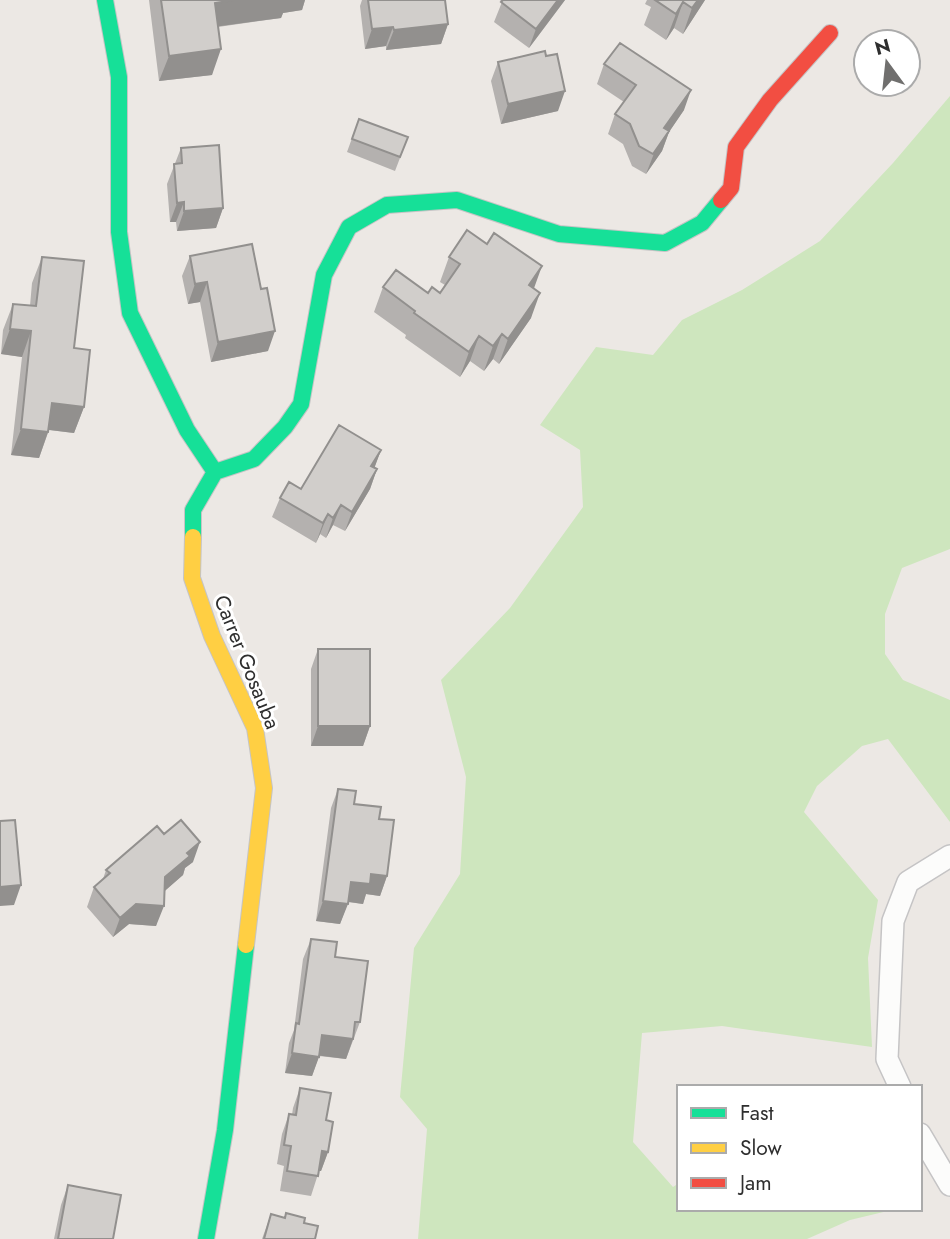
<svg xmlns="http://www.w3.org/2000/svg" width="950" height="1239" font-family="Jost,sans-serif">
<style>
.green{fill:#cee6be}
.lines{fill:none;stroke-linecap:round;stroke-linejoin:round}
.street-casing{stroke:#c5c4c5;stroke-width:24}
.fast-casing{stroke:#c5c4c5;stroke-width:18}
.slow-casing{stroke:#c5c4c5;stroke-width:18}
.jam-casing{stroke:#c5c4c5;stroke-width:18}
.street{stroke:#fcfcfb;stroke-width:21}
.fast{stroke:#16e098;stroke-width:16}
.slow{stroke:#ffcf43;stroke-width:16}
.jam{stroke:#f24e42;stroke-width:16}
.wall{fill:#b4b1af}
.shaded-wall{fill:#92908e}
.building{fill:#d1cecb;stroke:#92908e;stroke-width:2}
.labels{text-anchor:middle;stroke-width:6;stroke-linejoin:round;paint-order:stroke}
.street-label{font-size:21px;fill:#2e2e2e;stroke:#fff}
</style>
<rect width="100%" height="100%" fill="#ece8e4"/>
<path class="green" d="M950,96V549L902,568L885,614V654L903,680L950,700V822L888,739L862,746L817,786L804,812L878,900L868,958L872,1047L722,1026L642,1033L633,1142L673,1187L679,1183V1209H896L850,1220L807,1239H418L427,1129L400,1097L414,948L460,874L466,777L441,680L510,608L583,507L580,450L540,425L596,347L653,355L682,320L742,290L820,241L893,163Z"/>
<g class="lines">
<g class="street-casing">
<path id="street" d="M900,1087L887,1059L893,921L908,882L950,856
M920,1134L950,1185"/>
</g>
<g class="fast-casing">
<path id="fast" d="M105,0L119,77V232L130,313L187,430L215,472L193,510V537
M215,472L254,459L285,427L301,404L324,275L349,227L387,205L457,200L559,234L665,243L702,223L721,200
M206,1239L225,1130L246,945"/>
</g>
<g class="slow-casing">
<path id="slow" d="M193,537L192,578L212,636L255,728L264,788L246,945"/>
</g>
<g class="jam-casing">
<path id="jam" d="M721,200L731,188L736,147L770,100L830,33"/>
</g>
<use href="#street" class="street"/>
<use href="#fast" class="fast"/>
<use href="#slow" class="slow"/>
<use href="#jam" class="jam"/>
</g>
<path class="wall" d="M149,0H305L302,10L283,13L281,18L218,27L212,75L159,81Z
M362,0H445L448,24L441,44L386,50V46L365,49L360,6Z
M500,0H565L529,48L494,22L502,2Z
M647,0H705L683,34L674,28L666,40L644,25L651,7L645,4Z
M498,62L558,111L501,124L491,81Z
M604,64L684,110L669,132L662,151L646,174L632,166L623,144L608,134L615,114L624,102L597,84Z
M359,119L408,137L395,171L347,152Z
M181,148L223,208L216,228L177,231L176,222H170L167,184Z
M190,256L261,289L268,351L211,362L200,302L188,304L182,276Z
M42,257L74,348L84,407L74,433L49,430L39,458L11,455L22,357L1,354L3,330L13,304L30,306L32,283Z
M449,257L534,289L531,318L499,364L493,359L484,371L470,361L460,377L405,338L406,335L374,312L383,287L428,293H440L445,285L440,282Z
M381,450L374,468L377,469L370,489L345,531L333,525L326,538L320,534L316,543L272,517L280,498L301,489Z
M318,649L370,726L363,746H311V669Z
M338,789L354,804L379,819L387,876L380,896L366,894L363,904L348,902L340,924L316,921L331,808Z
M164,834L193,862L185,868L183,875L164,891L156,926L129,924L113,937L87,907L94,887L103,879L106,870Z
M311,939L335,957L360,1022L346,1059L319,1056L312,1076L285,1073L289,1043L294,1030L303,959Z
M300,1088L328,1152L321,1171H319L311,1196L280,1191L284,1166L277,1164L282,1134L289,1114L292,1115L293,1108Z
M68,1185L113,1239H54L61,1205Z
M271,1214L304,1223L315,1239H262Z"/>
<path class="shaded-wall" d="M234,0H305L302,10L283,13L281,18L206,28L215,3Z
M558,0H565L529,48L536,29Z
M698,0H705L683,34L692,8Z
M683,2L674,28L666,40L676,14Z
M448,24L441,44L386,50L394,30Z
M393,27L386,46L365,49L372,29Z
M221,49L212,75L159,81L169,56Z
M691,90L684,110L669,132L662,151L646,174L664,128Z
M565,91L558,111L501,124L508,104Z
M184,202L176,222H170L177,203Z
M223,208L216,228L177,231L184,211Z
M542,266L533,291L529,285Z
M207,282L200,302L188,304L195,284Z
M540,293L531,318L499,364L508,339Z
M10,329L31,331L22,357L1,354Z
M275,331L268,351L211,362L218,342Z
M502,334L493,359L484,371L493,346Z
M479,336L470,361L460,377L469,352Z
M52,403L84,407L74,433L42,429Z
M21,429L48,432L39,458L11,455Z
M381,450L374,469L371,466Z
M377,469L370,489L345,531L352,512Z
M341,505L333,525L326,538L333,518Z
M328,514L320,534L316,543L323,523Z
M318,726H370L363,746H311Z
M200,842L193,862L185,868L183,875L158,897L165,877L187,853Z
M371,874L387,876L380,896L366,894L363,904L343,901L351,882Z
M21,885L14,905L0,906V887Z
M323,901L348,904L340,924L316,921Z
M136,904L164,906L156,926L129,924L113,937L120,918Z
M322,1035L353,1039L346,1059L315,1055Z
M292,1053L319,1057L312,1076L285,1073Z
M322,1151L328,1152L321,1171H315Z"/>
<path class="building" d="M161,0H234L215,3L221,49L169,56Z
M368,0H445L448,24L394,30L393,27L372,29Z
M503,0H558L536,29L501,2Z
M655,0H698L692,8L683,2L676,14Z
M620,43L691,90L664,128L669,131L653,154L639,146L630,124L615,114L636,85L604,64Z
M545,51L546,56L557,54L565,91L508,104L498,62Z
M359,119L408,137L400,157L352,139Z
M219,145L223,208L184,211V202L177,203L174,164L182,163L181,148Z
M467,230L487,244L494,233L542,266L529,285L540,293L508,339L502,334L493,346L479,336L469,352L414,313L415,311L383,287L396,270L428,293L432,287L440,293L460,264L449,257Z
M252,244L261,289L267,288L275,331L218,342L207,282L195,284L190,256Z
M42,257L84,261L74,348L90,350L84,407L52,403L48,432L21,429L31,331L10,329L13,304L36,306Z
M339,425L381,450L371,466L377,469L352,512L341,505L333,518L328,514L323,523L280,498L289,482L301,489Z
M318,649H370V726H318Z
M338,789L356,791L354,804L381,807L379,819L394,820L387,876L371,874L370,884L351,882L348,904L323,901Z
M15,820L21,885L0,887V821Z
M181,820L200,842L187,853L190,856L165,877L164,906L136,904L120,918L94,887L110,873L106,870L157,826L164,834Z
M311,939L337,942L335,957L368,961L360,1022H355L353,1039L322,1035L319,1057L292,1053L296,1023L299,1024Z
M300,1088L331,1093L326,1120L333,1122L328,1152L322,1151L318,1176L287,1171L291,1146L284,1145L289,1114L296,1115Z
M68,1185L121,1195L113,1239H58Z
M286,1213L305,1218L304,1223L318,1226L315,1239H264L271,1214L285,1218Z"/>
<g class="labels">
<g class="street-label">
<text transform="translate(247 662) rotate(68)" y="7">Carrer Gosauba</text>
</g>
</g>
<rect x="677" y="1085" width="245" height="126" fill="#ffffff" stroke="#ababab" stroke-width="2"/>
<rect x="691" y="1108" width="35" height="10" fill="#16e098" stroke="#ababab" stroke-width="2"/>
<text x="740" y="1120" font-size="21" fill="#2e2e2e">Fast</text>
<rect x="691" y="1143" width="35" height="10" fill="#ffcf43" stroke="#ababab" stroke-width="2"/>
<text x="740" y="1155" font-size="21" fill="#2e2e2e">Slow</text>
<rect x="691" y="1178" width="35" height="10" fill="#f24e42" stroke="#ababab" stroke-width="2"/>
<text x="740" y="1190" font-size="21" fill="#2e2e2e">Jam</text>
<g transform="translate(887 63) rotate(345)"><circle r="33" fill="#ffffff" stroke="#ababab" stroke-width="2"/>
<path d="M0-5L12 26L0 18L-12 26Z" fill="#706f6e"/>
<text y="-10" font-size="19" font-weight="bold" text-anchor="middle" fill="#2e2e2e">N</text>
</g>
</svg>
